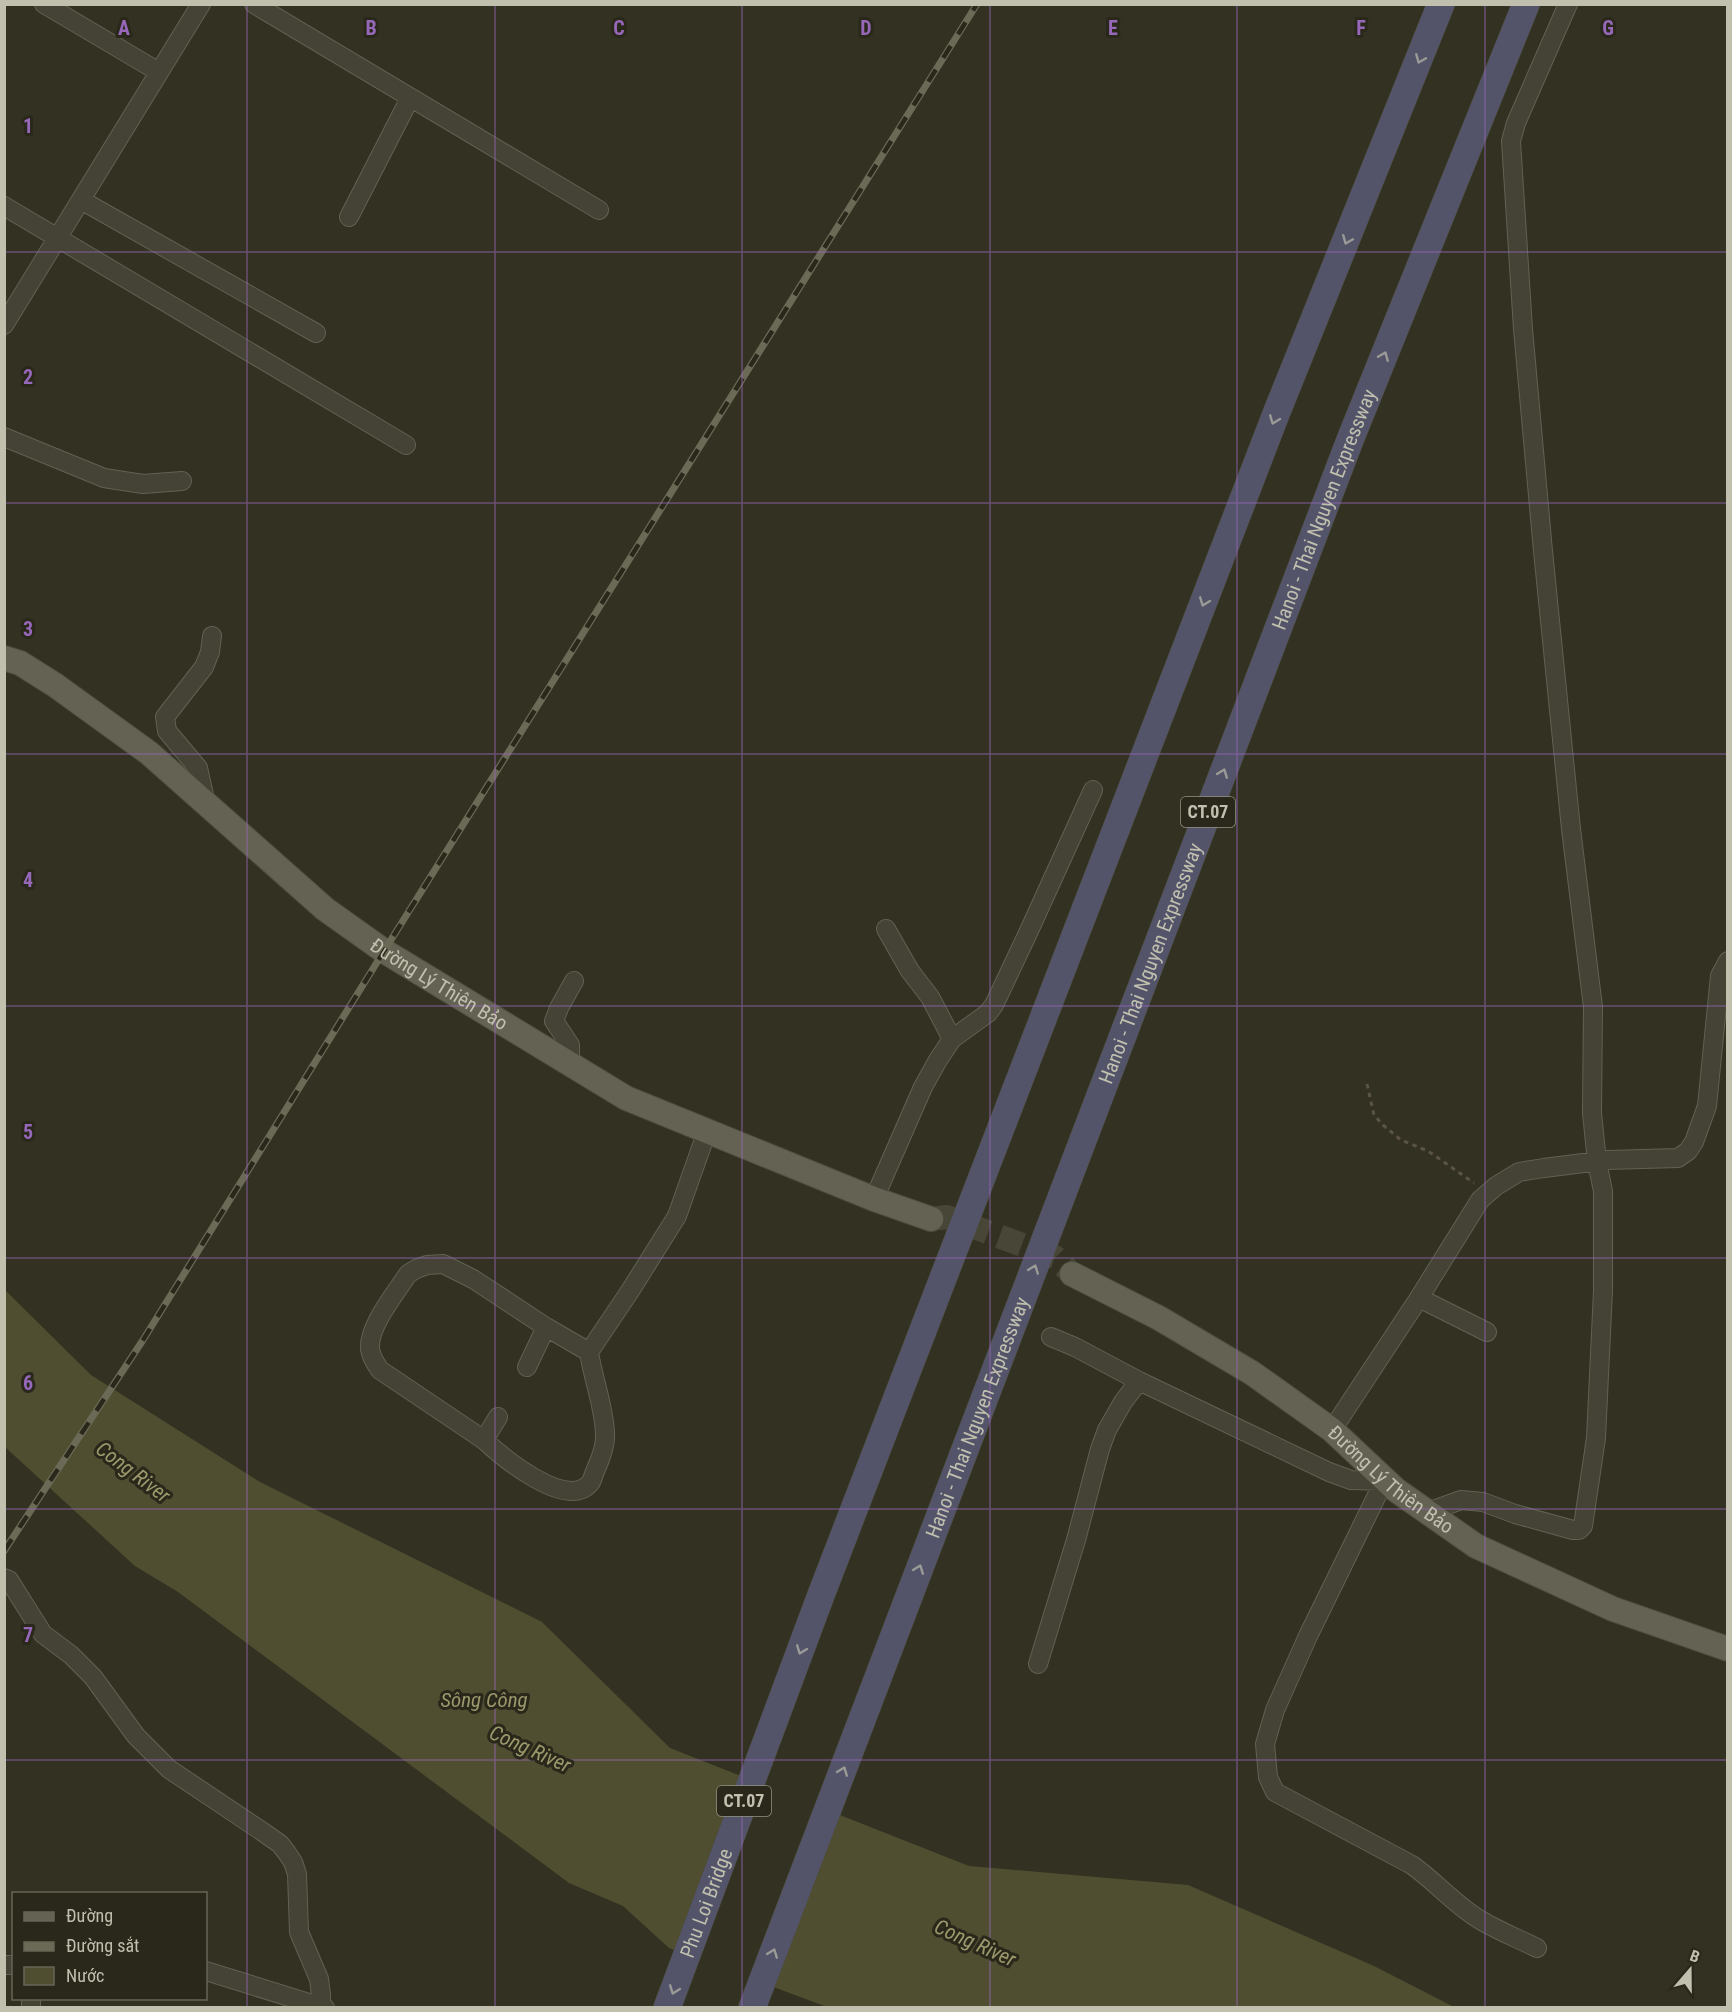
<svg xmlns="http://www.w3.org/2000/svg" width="1732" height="2012" font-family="'Roboto Condensed',sans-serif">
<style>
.water{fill:#504e30}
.pier{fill:#333222}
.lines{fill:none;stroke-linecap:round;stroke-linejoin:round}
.major-tunnel{stroke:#484737;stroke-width:24;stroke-dasharray:24 12;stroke-linecap:butt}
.minor-casing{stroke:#626152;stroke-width:20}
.major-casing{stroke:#4e4d3e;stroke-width:26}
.highway-casing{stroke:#4f4e40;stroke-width:28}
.path{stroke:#5b524a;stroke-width:3;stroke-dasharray:4.5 4.5;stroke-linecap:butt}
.minor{stroke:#444335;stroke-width:18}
.major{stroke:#646353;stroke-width:24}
.highway{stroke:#535469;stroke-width:27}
.rail-casing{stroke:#6b6a57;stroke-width:7}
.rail{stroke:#29281b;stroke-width:4.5;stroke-dasharray:14;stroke-linecap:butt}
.oneway{stroke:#9a9a96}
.grid{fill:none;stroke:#9767b9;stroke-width:1.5;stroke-opacity:0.55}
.labels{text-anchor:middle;stroke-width:6;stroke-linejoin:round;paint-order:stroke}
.shield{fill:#29281b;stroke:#939283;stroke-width:1.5}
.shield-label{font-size:18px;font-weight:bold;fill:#c1c0af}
.street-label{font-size:20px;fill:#c1c0af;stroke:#29281b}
.water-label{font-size:21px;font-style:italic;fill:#9c986c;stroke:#29281b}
.grid-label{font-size:20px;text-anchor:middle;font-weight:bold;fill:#9767b9;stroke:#29281b;stroke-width:6;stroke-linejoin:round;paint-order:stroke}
</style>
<rect width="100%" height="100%" fill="#333222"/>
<path class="water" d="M4,1289L91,1375L260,1482L542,1622L670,1748L969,1866L1188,1885L1374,1966L1454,2007H827L669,1948L623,1906L569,1883L178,1592L135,1566L5,1447Z"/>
<path class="pier" d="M753,1777L829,1807L761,1986L686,1957Z"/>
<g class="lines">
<path class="major-tunnel" d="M931,1219L947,1217L1055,1257L1072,1274"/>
<g class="minor-casing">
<path id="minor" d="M44,4L159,72
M254,4L599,210
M81,200L316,333
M4,206L406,445
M349,217L410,98
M4,325L201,4
M4,437L104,478L143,484L182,481
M206,804L198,768L167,731L165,717L204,667L210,652L212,636
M886,929L910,971L930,997L952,1039
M570,1064V1045L554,1021L559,1008L574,981
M874,1199L923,1087L938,1060L952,1039L988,1013L994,1005L1028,933L1093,790
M1419,1298L1487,1332
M527,1367L546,1327L589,1352
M1139,1381L1329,1472L1351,1480L1384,1481L1308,1636L1275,1710L1265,1744L1268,1777L1275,1792L1412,1865C1436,1882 1456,1906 1482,1921C1499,1931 1519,1939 1537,1948
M498,1417L484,1440C502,1457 568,1512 591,1482C593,1478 594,1473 596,1469C601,1458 606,1445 605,1433C604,1406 593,1379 589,1352L630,1291L677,1216L707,1131
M1332,1430L1419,1298L1480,1200L1496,1186L1519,1172L1544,1168L1607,1160L1678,1158L1688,1151L1694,1142L1707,1106L1720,976L1728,961
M484,1440L380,1370C375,1363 371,1357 370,1349C368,1326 396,1293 408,1274L416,1269L427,1265L443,1264L473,1279L546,1327
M1428,1512L1461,1500L1483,1502L1515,1514L1573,1530H1579L1583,1526L1596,1438L1603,1291V1191L1597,1162L1592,1113L1593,1007L1571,829L1543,551L1523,329L1511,141L1516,123L1568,4
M4,1578L9,1580L43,1634L71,1655L93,1677L136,1736L169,1769L263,1832L280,1844L287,1853L293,1862L297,1874L299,1932L319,1979L321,1995V2005
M1038,1664L1076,1540L1100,1449L1107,1430L1123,1402L1139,1381L1075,1347L1051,1337
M4,1965H14
M206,1971L325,2008
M31,2008V1998"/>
</g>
<g class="major-casing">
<g id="major">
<path id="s1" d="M4,658L20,663L55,685L149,753L325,909L384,951L626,1098L874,1199L931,1219"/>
<path id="s2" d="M1072,1274L1159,1318L1252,1373L1332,1430L1396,1490L1476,1546L1613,1609L1728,1649"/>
</g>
</g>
<g class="highway-casing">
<g id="highway">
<path id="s3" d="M667,2008L821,1595L1276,414L1441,4"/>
<path id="s4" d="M752,2008L1350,440L1526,4"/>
</g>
</g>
<path class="path" d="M1367,1084L1374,1115L1383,1125L1401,1140L1428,1151L1474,1183"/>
<use href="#minor" class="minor"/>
<use href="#major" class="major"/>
<use href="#highway" class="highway"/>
<g class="rail-casing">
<path id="rail" d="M4,1551L143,1340L384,951L977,4"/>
</g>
<use href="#rail" class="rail"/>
</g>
<defs><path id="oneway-chevron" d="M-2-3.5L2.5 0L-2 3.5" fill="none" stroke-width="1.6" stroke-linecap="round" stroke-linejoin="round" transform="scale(1.5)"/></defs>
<g class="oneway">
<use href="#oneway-chevron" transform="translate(1420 59) rotate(112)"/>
<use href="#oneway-chevron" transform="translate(1347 240) rotate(112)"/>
<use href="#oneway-chevron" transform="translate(1384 356) rotate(-68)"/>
<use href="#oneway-chevron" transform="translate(1274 420) rotate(111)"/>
<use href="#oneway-chevron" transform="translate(1204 602) rotate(111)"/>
<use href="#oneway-chevron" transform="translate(1223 773) rotate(-69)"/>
<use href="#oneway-chevron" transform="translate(1034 1269) rotate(-69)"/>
<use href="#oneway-chevron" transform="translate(919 1569) rotate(-69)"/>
<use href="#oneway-chevron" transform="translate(801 1650) rotate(111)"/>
<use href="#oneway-chevron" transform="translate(843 1771) rotate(-69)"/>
<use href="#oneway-chevron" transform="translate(773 1953) rotate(-69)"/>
<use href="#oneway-chevron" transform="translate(674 1990) rotate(111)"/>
</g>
<path class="grid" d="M247,4V2008M495,4V2008M742,4V2008M990,4V2008M1237,4V2008M1485,4V2008M4,252H1728M4,503H1728M4,754H1728M4,1006H1728M4,1258H1728M4,1509H1728M4,1760H1728"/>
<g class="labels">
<g class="shield">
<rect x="1181" y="797" width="54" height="30" rx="4.5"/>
<rect x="717" y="1786" width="54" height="30" rx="4.5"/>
</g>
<g class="shield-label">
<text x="1208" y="818">CT.07</text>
<text x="744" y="1807">CT.07</text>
</g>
<g class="street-label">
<text dy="7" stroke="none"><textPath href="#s4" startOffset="1604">Hanoi - Thai Nguyen Expressway</textPath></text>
<text dy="7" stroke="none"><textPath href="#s4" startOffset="1118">Hanoi - Thai Nguyen Expressway</textPath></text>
<text dy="7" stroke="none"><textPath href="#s1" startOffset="546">Đường Lý Thiên Bảo</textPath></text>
<text dy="7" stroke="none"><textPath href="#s4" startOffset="632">Hanoi - Thai Nguyen Expressway</textPath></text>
<text dy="7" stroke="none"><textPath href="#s2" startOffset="381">Đường Lý Thiên Bảo</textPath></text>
<text dy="7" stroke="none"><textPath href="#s3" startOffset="112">Phu Loi Bridge</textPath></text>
</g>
<g class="water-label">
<text transform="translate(133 1472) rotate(37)" y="7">Cong River</text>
<text x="484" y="1707">Sông Công</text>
<text transform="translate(530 1749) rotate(24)" y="7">Cong River</text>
<text transform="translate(975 1943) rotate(24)" y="7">Cong River</text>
</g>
</g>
<g class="grid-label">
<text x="124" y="35">A</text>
<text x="371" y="35">B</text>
<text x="619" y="35">C</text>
<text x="866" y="35">D</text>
<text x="1113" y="35">E</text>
<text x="1361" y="35">F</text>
<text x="1608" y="35">G</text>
<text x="28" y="133">1</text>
<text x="28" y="384">2</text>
<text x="28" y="636">3</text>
<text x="28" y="887">4</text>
<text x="28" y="1139">5</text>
<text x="28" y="1390">6</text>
<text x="28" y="1642">7</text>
</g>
<rect width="1732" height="2012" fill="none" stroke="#c1c0af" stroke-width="12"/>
<rect x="12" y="1892" width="195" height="108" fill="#29281b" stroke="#666556" stroke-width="1.5"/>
<rect x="24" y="1912" width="30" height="9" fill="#646353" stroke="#666556" stroke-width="1.5"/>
<text x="66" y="1922" font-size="18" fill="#c1c0af">Đường</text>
<rect x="24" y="1942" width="30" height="9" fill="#6b6a57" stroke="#666556" stroke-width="1.5"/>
<text x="66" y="1952" font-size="18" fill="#c1c0af">Đường sắt</text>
<rect x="24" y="1967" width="30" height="18" fill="#504e30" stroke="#666556" stroke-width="1.5"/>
<text x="66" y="1982" font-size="18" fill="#c1c0af">Nước</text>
<g transform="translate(1690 1970) rotate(20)" stroke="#29281b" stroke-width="4.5" paint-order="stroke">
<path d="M0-4.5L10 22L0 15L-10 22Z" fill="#c1c0af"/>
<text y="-9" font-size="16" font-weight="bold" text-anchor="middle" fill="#c1c0af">B</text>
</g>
</svg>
